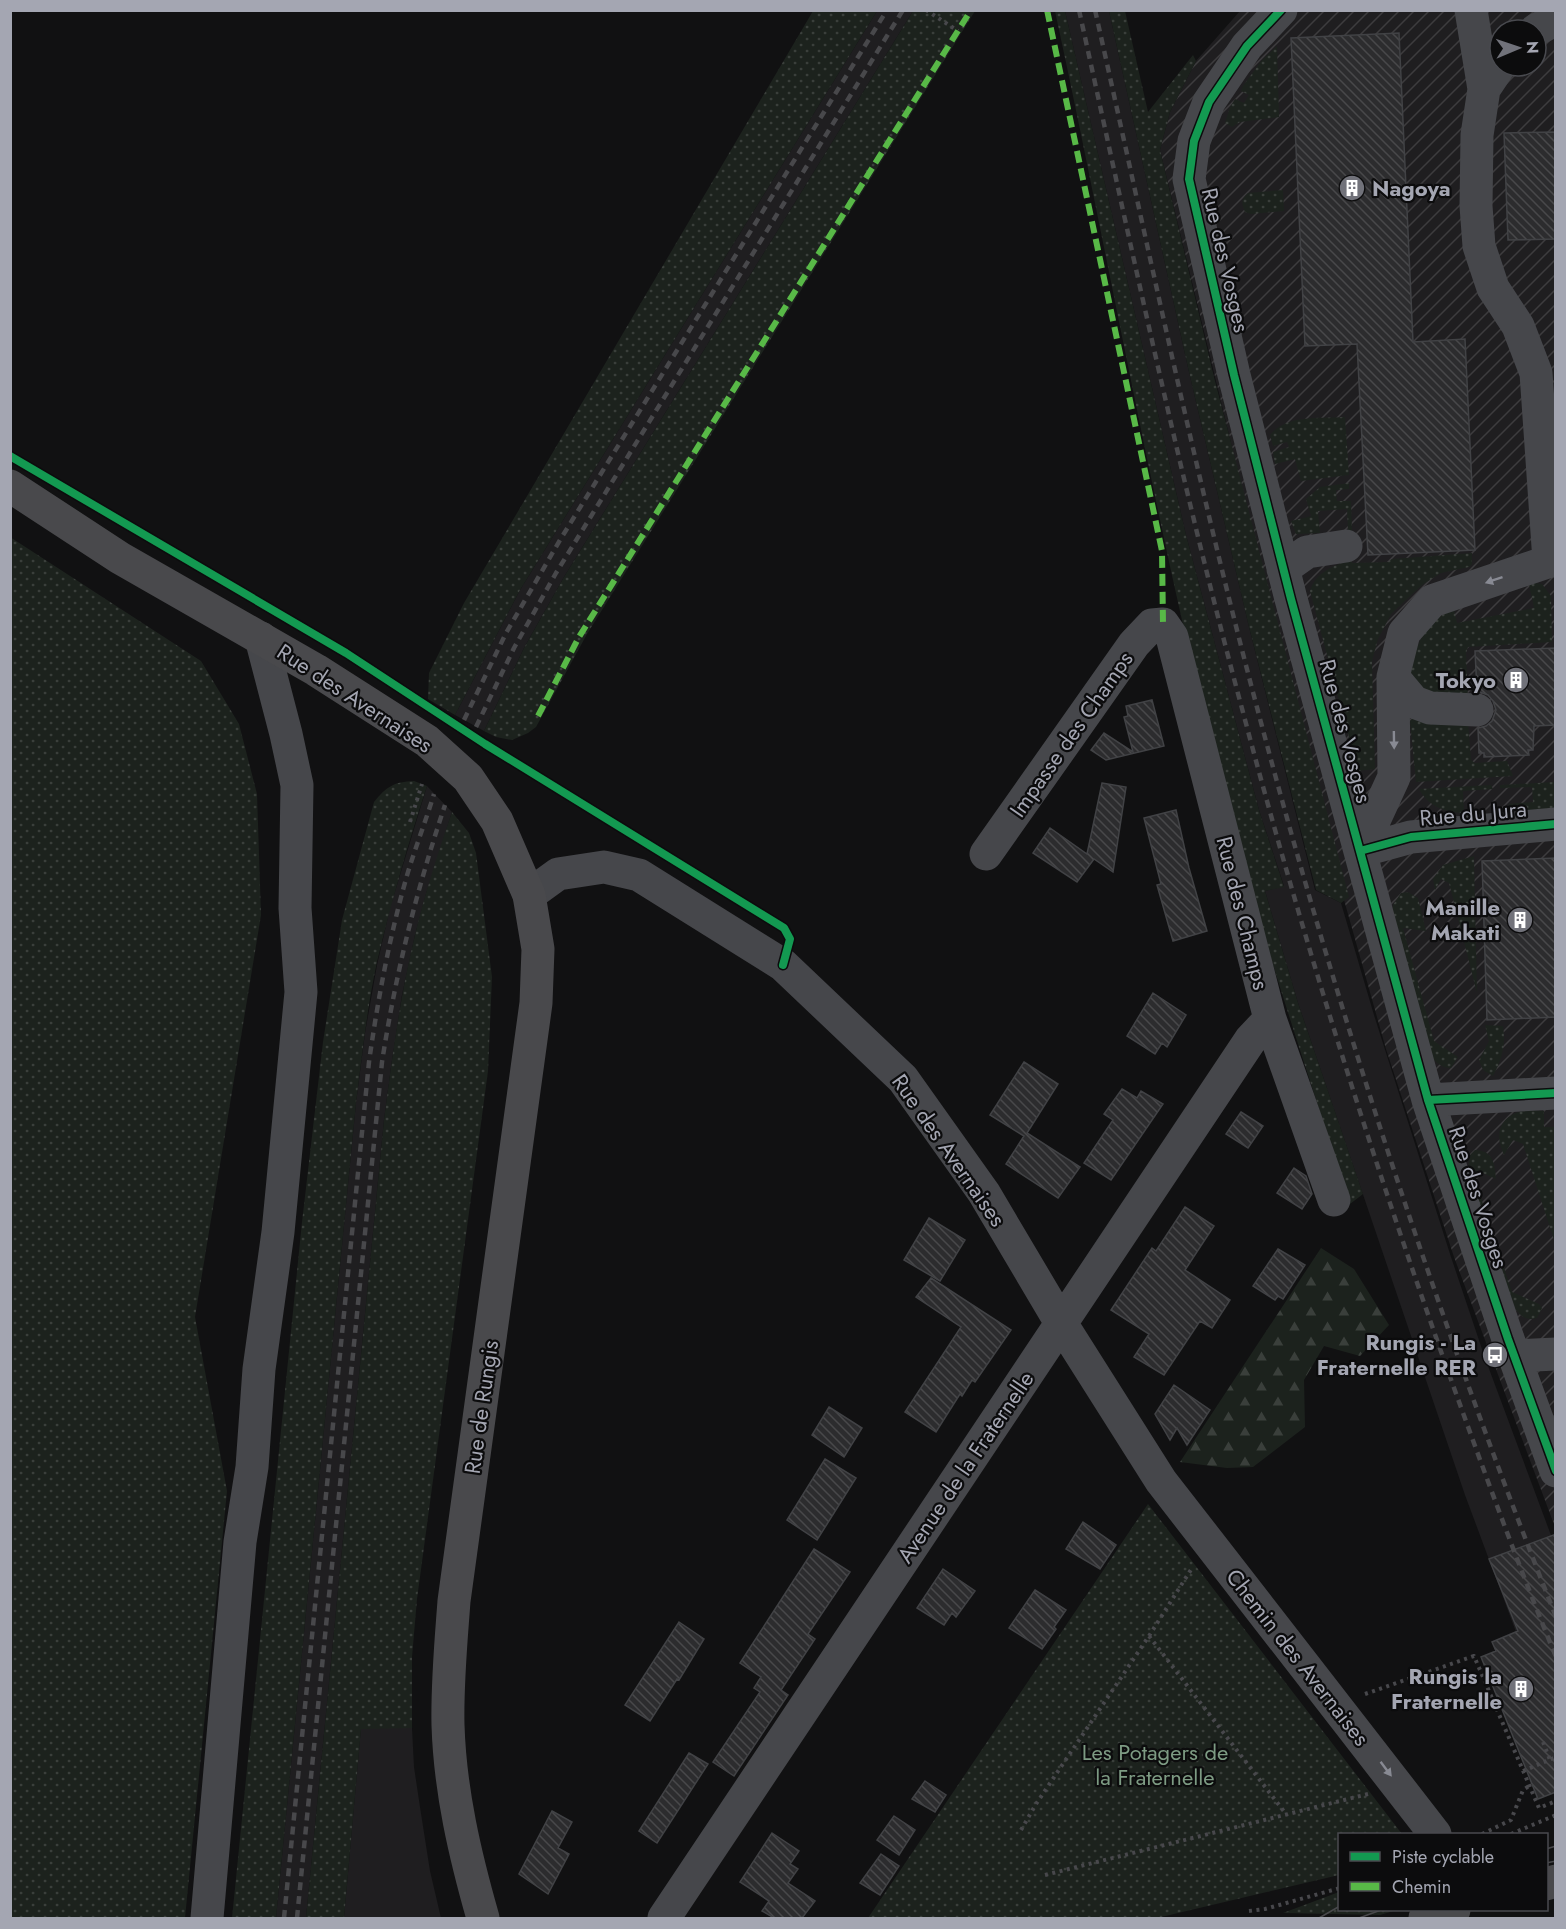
<svg xmlns="http://www.w3.org/2000/svg" width="1566" height="1929" font-family="Jost,sans-serif">
<style>
.built{fill:#1f1e20}
.industrial{fill:url(#industrial-furrows);fill-rule:evenodd}
.grass{fill:url(#grass-dots)}
.forest{fill:url(#forest-firs)}
.building{fill:url(#building-back-hatch);stroke:#414245;stroke-width:1.5}
.lines{fill:none;stroke-linecap:round;stroke-linejoin:round}
.path{stroke:#48484c;stroke-width:4;stroke-dasharray:3 4.5;stroke-linecap:butt}
.minor{stroke:#46474b;stroke-width:33}
.major{stroke:#49494c;stroke-width:33}
.tram{stroke:#48484b;stroke-width:1.5}
.rail{stroke:#48484b;stroke-width:4.5;stroke-dasharray:8 6;stroke-linecap:butt}
.quiet{stroke:#58b947;stroke-width:6;stroke-dasharray:12 6;stroke-linecap:butt}
.cycleway-casing{stroke:#0c0c0d;stroke-width:11}
.cycleway{stroke:#139951;stroke-width:8}
.oneway{fill:#888a93}
.labels{text-anchor:middle;stroke-width:4.5;stroke-linejoin:round;paint-order:stroke}
.poi-label{font-size:22px;font-weight:bold;fill:#a4a6b2;stroke:#0c0c0d;text-anchor:end}
.street-label{font-size:22px;fill:#a4a6b2;stroke:#0c0c0d}
.park-label{font-size:22px;fill:#7d9b83;stroke:#0c0c0d}
</style>
<defs>
<pattern id="industrial-furrows" width="10" height="10" patternUnits="userSpaceOnUse" patternTransform="scale(1.5)"><rect width="10" height="10" fill="#1f1e20"/><path d="M-1 1l2-2M0 10L10 0M9 11l2-2" fill="none" stroke="#3d3c3e"/></pattern>
<pattern id="grass-dots" width="8" height="8" patternUnits="userSpaceOnUse" patternTransform="scale(1.5)"><rect width="8" height="8" fill="#1c221d"/><path d="M2 2h.1M6 6h.1" fill="none" stroke="#3a3f3b" stroke-width="1.8" stroke-linecap="round"/></pattern>
<pattern id="forest-firs" width="22" height="20" patternUnits="userSpaceOnUse" patternTransform="scale(1.5)"><rect width="22" height="20" fill="#1c221d"/><path d="M5 1l3.5 6h-7zM16 11l3.5 6h-7z" fill="#3a3f3b"/></pattern>
<pattern id="building-back-hatch" width="6" height="6" patternUnits="userSpaceOnUse" patternTransform="scale(1.5)"><rect width="6" height="6" fill="#2c2c2e"/><path d="M-1 5l2 2M0 0l6 6M5-1l2 2" fill="none" stroke="#48484a"/></pattern>
</defs>
<rect width="100%" height="100%" fill="#111112"/>
<path class="built" d="M877,11H913L564,577L524,648L484,731L455,715L520,590Z
M1065,11H1109L1189,372L1249,627L1315,890L1341,903L1374,1015L1451,1257L1485,1358L1555,1546V1792L1538,1799L1481,1657L1496,1651L1492,1642L1516,1632L1465,1495L1298,1003L1265,891L1284,886L1259,810L1186,535Z
M427,786L452,812L426,894L415,935L402,995L391,1067L384,1120L306,1918H276L356,1103L365,1033L377,965L390,908Z
M361,1728H412L414,1767L420,1807L430,1871L441,1918H344Z"/>
<path class="industrial" d="M1240,11H1555V1527L1454,1257L1386,1049L1328,843L1160,150L1170,112L1196,61ZM1500,30H1536V66H1500Z"/>
<path class="grass" d="M813,11H877L520,590L455,715L428,699L429,673L464,603Z
M913,11H975L587,634L536,727L528,733L512,740L496,737L484,731L524,648L564,577Z
M1055,11H1065L1186,535L1259,810L1284,887L1265,891L1298,1003L1363,1194L1350,1204C1301,1053 1250,902 1212,748C1152,504 1108,256 1055,11Z
M1109,11H1125L1148,112L1193,55L1196,61L1170,112L1160,150L1214,377L1349,897L1341,903L1316,890L1249,627L1189,372Z
M1277,46L1279,117L1240,122L1232,127L1225,123L1230,107L1235,99L1244,103L1249,95L1241,91L1243,86L1262,60Z
M1283,190L1284,211L1251,214L1245,212C1241,203 1241,199 1248,193Z
M1345,417L1349,475L1301,481L1295,459L1275,464L1273,452L1289,447L1287,442L1273,446L1270,435C1287,414 1320,419 1345,417Z
M1349,483V489L1336,490L1337,501H1351L1352,531H1348L1347,509L1318,511L1320,533L1296,534L1291,521L1311,516L1306,499L1320,487Z
M10,537L201,661L239,724L257,794L261,915L195,1317L227,1491L185,1918H11Z
M1472,553V564L1469,567L1441,573L1422,585L1391,614L1378,639L1372,661L1375,769L1358,771L1310,591C1315,573 1334,565 1351,560L1352,563L1388,562L1392,559Z
M1535,583L1542,584L1551,596L1552,642L1468,647L1466,653L1468,700L1424,690L1408,673C1416,648 1425,618 1454,610L1457,623L1534,608L1529,584Z
M1413,718L1468,721L1471,760L1475,763L1507,761L1513,776L1416,782L1410,721Z
M414,781L427,786C408,844 391,903 377,962C367,1008 362,1056 356,1103L276,1918H232L302,1222L323,1042L342,920L374,802C387,786 394,782 414,781Z
M1555,782V816H1521L1508,804L1533,802L1532,787L1500,788V785Z
M1491,785L1493,789L1463,791L1464,812L1485,811V814L1481,818L1462,819L1461,813C1443,811 1428,806 1419,789Z
M452,812L469,833L476,853L492,977L488,1071L417,1599L412,1657V1728L361,1729L344,1918H306L384,1120C392,1058 400,996 415,935C425,893 438,853 452,812Z
M1474,856L1477,993L1449,883L1441,879L1435,890L1433,879L1443,865Z
M1408,892L1418,898L1426,931L1403,928L1434,1041L1458,1057L1451,1068C1440,1068 1435,1061 1428,1053L1392,917L1393,905L1401,893Z
M1485,1025L1503,1026C1506,1045 1502,1059 1493,1076L1483,1070L1479,1060L1489,1041Z
M1524,1110L1544,1111V1127H1555V1243L1523,1144L1513,1140L1504,1155C1494,1133 1499,1117 1524,1110Z
M1475,1150C1493,1150 1495,1164 1496,1179L1478,1171L1475,1180L1512,1292L1539,1304L1542,1308L1537,1318C1526,1321 1522,1317 1515,1309L1467,1180L1470,1155Z
M1148,1504L1402,1834H1340L1339,1875L1157,1918H868Z
M1339,1892L1340,1910H1397L1380,1915L1283,1913Z"/>
<path class="forest" d="M1321,1248L1354,1269L1389,1325L1360,1356L1324,1346L1304,1380L1305,1427L1253,1467L1227,1468L1180,1462Z"/>
<path class="building" d="M1399,33L1413,342L1465,339L1475,550L1368,555L1357,344L1305,346L1291,38Z
M1556,132V239L1508,240L1504,133Z
M1556,648V725L1534,726L1533,750H1528L1529,755L1484,757V753H1479L1478,728L1486,726L1492,721L1496,710L1493,701L1488,695L1477,691L1475,651Z
M1152,700L1164,746L1106,760L1091,750L1104,733L1133,752L1124,717L1128,716L1126,706Z
M1102,783L1126,787L1113,872L1094,859L1077,882L1033,853L1050,828L1087,854Z
M1176,810L1189,868L1207,931L1173,941L1157,885L1161,884L1144,818Z
M1556,858V1017L1487,1020L1482,861Z
M1153,993L1186,1015L1167,1047L1162,1043L1155,1054L1127,1036Z
M1024,1062L1058,1084L1027,1133L1080,1167L1058,1198L1006,1164L1024,1136L990,1115Z
M1122,1089L1137,1098L1141,1091L1163,1104L1111,1180L1084,1163L1113,1120L1104,1114Z
M1241,1112L1263,1126L1248,1148L1226,1134Z
M1294,1168L1306,1176L1312,1194L1302,1209L1277,1193Z
M1185,1207L1214,1226L1185,1270L1230,1300L1212,1328L1200,1321L1164,1375L1134,1357L1149,1334L1111,1310L1152,1248L1156,1251Z
M929,1218L965,1240L940,1281L904,1260Z
M1278,1249L1305,1265L1283,1299L1278,1296L1275,1300L1253,1286Z
M931,1278L1011,1330L975,1382L972,1380L962,1396L960,1394L936,1432L905,1412L961,1327L916,1297Z
M1174,1385L1210,1410L1187,1445L1177,1428L1170,1440L1155,1414Z
M829,1407L862,1428L844,1457L812,1435Z
M825,1459L856,1478L817,1540L787,1520Z
M1083,1522L1116,1545L1100,1569L1066,1549Z
M1556,1534V1792L1538,1799L1481,1657L1496,1651L1492,1642L1518,1631L1489,1559Z
M814,1549L850,1572L808,1634L815,1639L781,1690L788,1695L734,1776L713,1762L760,1692L754,1688L761,1677L740,1663Z
M943,1569L975,1591L956,1617L952,1613L944,1625L917,1608Z
M1035,1590L1066,1610L1054,1627L1056,1629L1042,1649L1009,1628Z
M679,1622L704,1639L679,1680L677,1679L650,1721L625,1705Z
M689,1753L708,1764L657,1843L639,1831Z
M925,1781L946,1795L935,1812L912,1799Z
M552,1811L572,1822L558,1848L569,1854L548,1894L519,1874Z
M894,1816L915,1830L899,1855L877,1840Z
M772,1833L799,1851L790,1864L798,1869L788,1883L815,1901L802,1918H774L762,1911L769,1901L740,1882Z
M881,1854L899,1866L880,1895L860,1883Z"/>
<g class="lines">
<path class="path" d="M926,10L958,31
M410,822L422,784
M1149,1636L1286,1814
M1365,1694L1474,1656L1539,1808L1556,1801
M1543,1742L1550,1760
M1523,1771L1556,1757
M1021,1830L1036,1804L1149,1636L1192,1568
M1482,1834L1511,1820L1523,1790L1529,1786
M1511,1834L1556,1815
M1045,1875L1368,1794
M1249,1911L1265,1909L1340,1888"/>
<path class="minor" d="M1281,10L1247,46L1209,102L1194,141L1189,179L1234,375L1291,599L1428,1100L1508,1339L1556,1471
M1471,10L1484,89
M1536,30L1556,19
M1500,65L1484,89L1477,135L1476,206L1479,246L1493,288L1518,326L1536,373L1549,561
M1283,569L1307,552L1346,546
M1393,677L1414,702L1430,708L1477,710
M1360,851L1394,777L1393,677L1404,633L1432,601L1556,559
M1360,851L1411,837L1556,824
M986,854L1134,644L1152,625L1163,624L1172,637L1270,1019L1334,1200
M529,895L558,874L604,867L639,875L783,965L903,1079L984,1193L1061,1323L1161,1481L1435,1834
M1428,1100L1556,1093
M1513,1356L1556,1354
M207,1918L240,1542L252,1467L259,1369L278,1232L301,992L295,908L297,785L286,734L261,638
M664,1918L1251,1039L1270,1019"/>
<path class="major" d="M10,486L120,558L316,670L427,741L468,778L497,821L529,895L538,949L536,1003L454,1601C451,1642 447,1683 448,1725C450,1791 465,1855 483,1918
M1546,1884L1556,1881
M1425,1918L1454,1910"/>
<path class="tram" d="M1546,1849L1556,1846
M1546,1863L1556,1861
M1319,1918L1340,1906
M1359,1918L1381,1910"/>
<path class="rail" d="M1079,10C1131,246 1181,483 1244,716C1305,947 1377,1174 1458,1399C1489,1485 1521,1572 1556,1657
M1095,10C1148,246 1197,482 1259,715C1340,1021 1439,1322 1556,1617
M464,720L506,633L560,540L887,10
M476,727L514,648L556,573L903,10
M284,1918L369,1062C378,998 390,934 408,872C416,846 426,820 434,794
M297,1918L382,1062C396,972 416,892 445,805"/>
<path class="quiet" d="M1047,10L1162,551L1163,624
M538,716L579,637L971,10"/>
<g class="cycleway-casing">
<path id="cycleway" d="M1281,10L1247,46L1209,102L1194,141L1189,179L1234,375L1291,599L1428,1100L1508,1339L1556,1471
M10,456L346,653L485,744L784,928L790,939L783,965
M1360,851L1411,837L1556,824
M1428,1100L1556,1093"/>
</g>
<use href="#cycleway" class="cycleway"/>
</g>
<defs><path id="oneway-solid" d="M-6-.8H1V-3.2L6.5 0L1 3.2V.8H-6Z" transform="scale(1.5)"/></defs>
<g class="oneway">
<use href="#oneway-solid" transform="translate(1494 580) rotate(161)"/>
<use href="#oneway-solid" transform="translate(1394 740) rotate(89)"/>
<use href="#oneway-solid" transform="translate(1386 1769) rotate(53)"/>
</g>
<defs>
<g id="building-disc" transform="scale(1.35)"><circle r="9.5" fill="#71727a" stroke="#0c0c0d"/><path d="M-4-6H4V6H1V3H-1V6H-4ZM-2.5-4.3h1.7v1.8h-1.7ZM.8-4.3h1.7v1.8H.8ZM-2.5-1h1.7V.8h-1.7ZM.8-1h1.7V.8H.8Z" fill="#fff"/></g>
<g id="bus-disc" transform="scale(1.35)"><circle r="9.5" fill="#71727a" stroke="#0c0c0d"/><path d="M-5-6H5V4H4V6H2V4H-2V6H-4V4H-5ZM-3.5-4V0h7V-4ZM-3.5 1.2v1.5H-2V1.2ZM2 1.2v1.5H3.5V1.2Z" fill="#fff"/></g>
</defs>
<g fill-rule="evenodd">
<use href="#building-disc" x="1352" y="188"/>
<use href="#building-disc" x="1516" y="680"/>
<use href="#building-disc" x="1520" y="920"/>
<use href="#bus-disc" x="1495" y="1355"/>
<use href="#building-disc" x="1521" y="1689"/>
</g>
<g class="labels">
<g class="poi-label">
<text x="1372" y="196" text-anchor="start">Nagoya</text>
<text x="1496" y="688">Tokyo</text>
<text x="1500" y="915">Manille<tspan x="1500" dy="25">Makati</tspan></text>
<text x="1476" y="1350">Rungis - La<tspan x="1476" dy="25">Fraternelle RER</tspan></text>
<text x="1502" y="1684">Rungis la<tspan x="1502" dy="25">Fraternelle</tspan></text>
</g>
<g class="street-label">
<text transform="translate(1226 260) rotate(77)" y="8">Rue des Vosges</text>
<text transform="translate(355 698) rotate(33)" y="8">Rue des Avernaises</text>
<text transform="translate(1346 731) rotate(75)" y="8">Rue des Vosges</text>
<text transform="translate(1071 734) rotate(-55)" y="8">Impasse des Champs</text>
<text transform="translate(1473 813) rotate(-5)" y="8">Rue du Jura</text>
<text transform="translate(1243 913) rotate(76)" y="8">Rue des Champs</text>
<text transform="translate(949 1150) rotate(55)" y="8">Rue des Avernaises</text>
<text transform="translate(1479 1197) rotate(72)" y="8">Rue des Vosges</text>
<text transform="translate(481 1407) rotate(-82)" y="8">Rue de Rungis</text>
<text transform="translate(965 1467) rotate(-56)" y="8">Avenue de la Fraternelle</text>
<text transform="translate(1298 1657) rotate(52)" y="8">Chemin des Avernaises</text>
</g>
<g class="park-label">
<text x="1155" y="1760">Les Potagers de<tspan x="1155" dy="25">la Fraternelle</tspan></text>
</g>
</g>
<rect width="1566" height="1929" fill="none" stroke="#a4a6b2" stroke-width="24"/>
<rect x="1338" y="1833" width="210" height="78" fill="#0c0c0d" stroke="#494a4f" stroke-width="1.5"/>
<rect x="1350" y="1852" width="30" height="9" fill="#139951" stroke="#494a4f" stroke-width="1.5"/>
<text x="1392" y="1863" font-size="18" fill="#a4a6b2">Piste cyclable</text>
<rect x="1350" y="1882" width="30" height="9" fill="#58b947" stroke="#494a4f" stroke-width="1.5"/>
<text x="1392" y="1893" font-size="18" fill="#a4a6b2">Chemin</text>
<g transform="translate(1518 48) rotate(88)"><circle r="28" fill="#0c0c0d" stroke="#494a4f" stroke-width="1.5"/>
<path d="M0-4.5L10 22L0 15L-10 22Z" fill="#71727a"/>
<text y="-9" font-size="16" font-weight="bold" text-anchor="middle" fill="#a4a6b2">N</text>
</g>
</svg>
